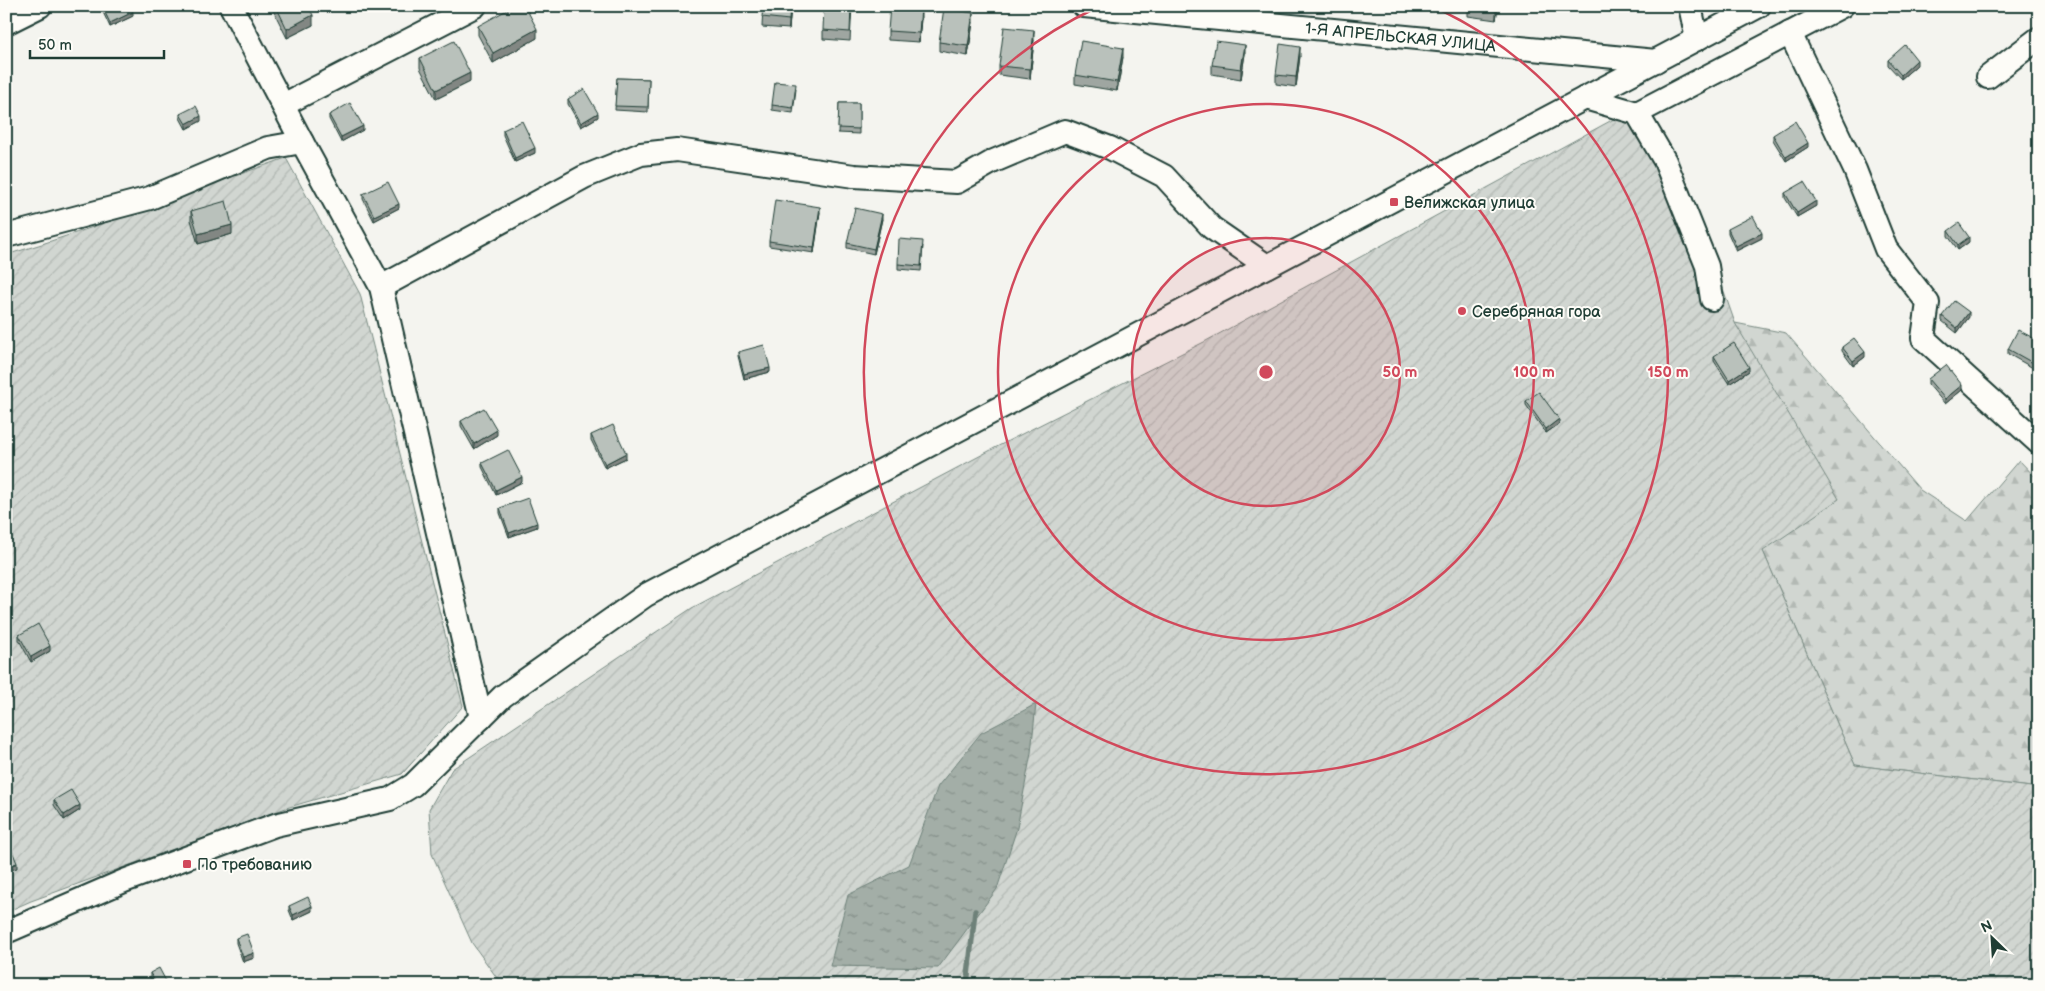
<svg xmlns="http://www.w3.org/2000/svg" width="2045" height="991" font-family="'Balsamiq Sans',sans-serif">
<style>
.forest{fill:url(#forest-firs);stroke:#788a82}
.garden{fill:url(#garden-furrows);stroke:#788a82}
.water{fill:url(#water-ripples);stroke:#6e8179}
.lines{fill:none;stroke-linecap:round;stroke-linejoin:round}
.stream{stroke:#6e8179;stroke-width:5.5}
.minor-casing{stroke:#1f3d34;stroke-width:26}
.minor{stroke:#fdfcf7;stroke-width:22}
.wall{fill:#9fa6a1;stroke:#1f3d34}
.shaded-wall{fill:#828783;stroke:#1f3d34}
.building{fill:#b9c1bb;stroke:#1f3d34}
.ring{fill:none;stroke:#d1495b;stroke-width:2.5}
.poi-dot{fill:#d1495b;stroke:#fdfcf7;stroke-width:2}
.labels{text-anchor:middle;stroke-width:4;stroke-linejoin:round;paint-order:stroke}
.street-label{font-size:16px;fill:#1f3d34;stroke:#fdfcf7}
.poi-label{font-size:16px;fill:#1f3d34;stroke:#fdfcf7;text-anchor:start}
.centre{fill:#d1495b;stroke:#fdfcf7;stroke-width:2.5}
.ring-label{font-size:15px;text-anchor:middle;font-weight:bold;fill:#d1495b;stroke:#fdfcf7;stroke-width:4;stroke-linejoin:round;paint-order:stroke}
</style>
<defs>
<pattern id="forest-firs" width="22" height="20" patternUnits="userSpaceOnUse" patternTransform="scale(1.25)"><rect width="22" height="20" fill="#d1d6d1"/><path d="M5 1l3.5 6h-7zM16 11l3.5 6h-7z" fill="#b3b9b4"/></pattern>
<pattern id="garden-furrows" width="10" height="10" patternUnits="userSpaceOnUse" patternTransform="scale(1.25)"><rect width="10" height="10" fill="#d1d6d1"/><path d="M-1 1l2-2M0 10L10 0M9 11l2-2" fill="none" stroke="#b3b9b4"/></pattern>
<pattern id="water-ripples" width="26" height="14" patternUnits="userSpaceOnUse" patternTransform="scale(1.25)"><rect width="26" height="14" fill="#a3aea7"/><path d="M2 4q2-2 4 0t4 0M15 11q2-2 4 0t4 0" fill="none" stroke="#848f89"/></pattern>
</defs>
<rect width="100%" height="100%" fill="#f4f4ef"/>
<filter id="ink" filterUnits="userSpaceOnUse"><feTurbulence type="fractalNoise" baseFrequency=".02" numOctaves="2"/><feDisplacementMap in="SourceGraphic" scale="10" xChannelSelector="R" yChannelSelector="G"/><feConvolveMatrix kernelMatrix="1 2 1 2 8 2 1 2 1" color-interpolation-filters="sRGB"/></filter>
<g filter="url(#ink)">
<path class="forest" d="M1735,323L1786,333L1920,490L1967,521L2019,460L2039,481V788L1855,765L1763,551Z"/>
<path class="garden" d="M1642,99L1699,220L1735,323L1839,499L1763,551L1855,765L2039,788V985H502L472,943L432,854L429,809L452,769L692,608L1008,441L1206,341L1612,120Z
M286,158L360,294L463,706L402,774L286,808L31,901L6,912V255C101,227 193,190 286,158Z"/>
<path class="water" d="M1036,704L1031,753L1017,828L997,889L938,968L830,966L848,895L909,865L938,786L981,733Z"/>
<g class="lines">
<path class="stream" d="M967,985L975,911"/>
<g class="minor-casing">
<g id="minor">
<path d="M231,6L302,142"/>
<path id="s1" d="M1084,6L1656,61"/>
<path d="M1690,6L1697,39"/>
<path d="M6,23L40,6"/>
<path d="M1790,33L1855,170L1886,249L1928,303L1923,338L2039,443"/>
<path d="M1988,77L2039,38"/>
<path d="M1585,98L1637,113L1665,161L1707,266L1712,299"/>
<path d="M283,105L475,6"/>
<path d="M1637,113L1842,6"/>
<path d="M6,236L150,198L268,148L302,142L381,287L481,718"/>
<path d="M381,287L584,177L641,154L677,150L854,176L957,182L994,161L1065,131L1110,148L1164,176L1212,228L1267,266"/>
<path d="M6,932L124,881L275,825L390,799L413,785L503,696L646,595L1759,6"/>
</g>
</g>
<use href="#minor" class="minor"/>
</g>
<path class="wall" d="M101,6H130L133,16L110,27L101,8Z
M271,6H308L313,25L287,38Z
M763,6H791L789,29L762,27Z
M852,6L850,41L823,39V30Z
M1468,6H1498L1496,20L1468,16Z
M921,18L919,42L888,40V31Z
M973,22L968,56L939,51V42Z
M478,26L537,38L493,63L478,35Z
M1034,40L1030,79L999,75V66Z
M1245,54L1241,79L1212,74V65Z
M1300,56L1296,87L1276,84V75Z
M1123,57L1117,91L1075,84V75Z
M420,58L470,82L436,99L420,68Z
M1888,60L1917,65L1901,79L1888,65Z
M617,78L649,79L648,112L615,110Z
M796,89L793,113L772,110V105Z
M568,99L598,117L581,127L568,104Z
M839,103H859V134L838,133Z
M180,114L201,121L186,129L180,118Z
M329,115L363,130L341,142L329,119Z
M503,130L535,153L515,162L503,135Z
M1773,135L1808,147L1786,161L1773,140Z
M1785,193L1816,206L1797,217L1785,198Z
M363,194L399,208L374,221L363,199Z
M191,211L232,234L198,244L191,220Z
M820,212L814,253L769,246V241Z
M882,219L874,254L847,248V243Z
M1728,229L1762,238L1736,251L1728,233Z
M1948,231L1969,242L1958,250L1948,236Z
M923,246L921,271L898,269V264Z
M1942,316L1969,317L1957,333L1942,321Z
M2039,341V358L2033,368L2008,354V349Z
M1842,347L1865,357L1853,366L1842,351Z
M738,352L770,372L744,379L738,356Z
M1714,356L1749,371L1729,384L1714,361Z
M1928,379L1962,390L1945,404L1928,384Z
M1526,401L1559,424L1546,433L1526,405Z
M461,421L497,435L474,449L461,426Z
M591,435L626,458L605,468L591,440Z
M482,463L522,482L496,495L482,467Z
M500,508L537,527L509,537L500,513Z
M19,635L50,651L31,662L19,640Z
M54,800L80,810L64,820L54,805Z
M289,906L312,911L293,920L289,910Z
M236,938L254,958L243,962L236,943Z
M150,973L168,985H154L150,978Z"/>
<path class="shaded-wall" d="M790,6H791L789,29V20Z
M1497,6H1498L1496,20V11Z
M921,8V18L919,42V33Z
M133,12V16L110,27V23Z
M973,13V22L968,56V46Z
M313,15V25L287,38V29Z
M537,29V38L493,63V53Z
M1034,30V40L1030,79V69Z
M1245,45V54L1241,79V69Z
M1300,47V56L1296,87V77Z
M1123,48V57L1117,91V82Z
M1917,60V65L1901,79V75Z
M470,73V82L436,99V90Z
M598,113V117L581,127V123Z
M201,116V121L186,129V124Z
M363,126V130L341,142V137Z
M1808,143V147L1786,161V157Z
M535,148V153L515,162V158Z
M1816,201V206L1797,217V213Z
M399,204V208L374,221V216Z
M820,207V212L814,253V248Z
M882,214V219L874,254V249Z
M232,225V234L198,244V234Z
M1762,233V238L1736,251V246Z
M1969,237V242L1958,250V245Z
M1969,312V317L1957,333V328Z
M1865,352V357L1853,366V361Z
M2039,353V358L2033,368V363Z
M1749,367V371L1729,384V380Z
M770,368V372L744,379V374Z
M1962,385V390L1945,404V399Z
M1559,419V424L1546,433V429Z
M497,430V435L474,449V444Z
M626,453V458L605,468V464Z
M522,477V482L496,495V490Z
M537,523V527L509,537V533Z
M50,646V651L31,662V657Z
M80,805V810L64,820V815Z
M17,863V868L6,872V867Z
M312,906V911L293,920V915Z
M254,953V958L243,962V957Z"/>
<path class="building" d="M102,6H130L133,12L110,23Z
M276,6H308L313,15L287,29Z
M514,6H525L537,29L493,53L478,26Z
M763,6H790L789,20L762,17Z
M824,6H851L850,32L823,30Z
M890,6L921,8L919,33L888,31Z
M1468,6H1497L1496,11L1468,7Z
M944,8L973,13L968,46L939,42Z
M1004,27L1034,30L1030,69L999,66Z
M454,41L470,73L436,90L420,58Z
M1081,41L1123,48L1117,82L1075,75Z
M1216,41L1245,45L1241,69L1212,65Z
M1280,44L1300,47L1296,77L1276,75Z
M1905,45L1917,60L1901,75L1888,60Z
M617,78L649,79L648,107L615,106Z
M775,82L796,84L793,108L772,105Z
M584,89L598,113L581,123L568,99Z
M350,103L363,126L341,137L329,115Z
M839,103H859V129L838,128Z
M196,106L201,116L186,124L180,114Z
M522,121L535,148L515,158L503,130Z
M1795,121L1808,143L1786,157L1773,135Z
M388,182L399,204L374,216L363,194Z
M1804,182L1816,201L1797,213L1785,193Z
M775,200L820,207L814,248L769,241Z
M226,201L232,225L198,234L191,211Z
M855,208L882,214L874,249L847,243Z
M1753,216L1762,233L1736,246L1728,229Z
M1959,223L1969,237L1958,245L1948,231Z
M899,239L923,241L921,266L898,264Z
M1954,301L1969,312L1957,328L1942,316Z
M2018,330L2039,341V353L2033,363L2008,349Z
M1854,338L1865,352L1853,361L1842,347Z
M1734,343L1749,367L1729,380L1714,356Z
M764,345L770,368L744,374L738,352Z
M1946,365L1962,385L1945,399L1928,379Z
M1539,392L1559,419L1546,429L1526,401Z
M484,408L497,430L474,444L461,421Z
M613,425L626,453L605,464L591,435Z
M508,450L522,477L496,490L482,463Z
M528,498L537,523L509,533L500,508Z
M38,624L50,646L31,657L19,635Z
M71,790L80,805L64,815L54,800Z
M8,841L17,863L6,867V842Z
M308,897L312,906L293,915L289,906Z
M247,934L254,953L243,957L236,938Z
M159,968L168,985H157L150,973Z"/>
</g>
<circle cx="1266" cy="372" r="134" fill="#d1495b" fill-opacity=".12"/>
<g class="ring">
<circle cx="1266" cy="372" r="134"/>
<circle cx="1266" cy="372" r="268"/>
<path d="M1436 8A402 402 0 1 1 1096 8"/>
</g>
<g class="poi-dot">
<rect x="1389" y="197" width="10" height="10" rx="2.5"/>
<circle cx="1462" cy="311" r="5"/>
<rect x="182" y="859" width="10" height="10" rx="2.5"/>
</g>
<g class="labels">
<g class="street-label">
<text dy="6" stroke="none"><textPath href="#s1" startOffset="318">1-Я АПРЕЛЬСКАЯ УЛИЦА</textPath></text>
</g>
<g class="poi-label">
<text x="1404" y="208">Велижская улица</text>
<text x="1472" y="317">Серебряная гора</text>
<text x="197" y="870">По требованию</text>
</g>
</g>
<circle cx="1266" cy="372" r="8" class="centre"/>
<g class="ring-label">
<text x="1400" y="377">50 m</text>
<text x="1534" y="377">100 m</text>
<text x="1668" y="377">150 m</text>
</g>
<rect width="2045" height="991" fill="none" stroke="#fdfcf7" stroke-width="25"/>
<rect x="12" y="12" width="2020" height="966" fill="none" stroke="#1f3d34" stroke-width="2" filter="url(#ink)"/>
<g transform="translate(1992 938) rotate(335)" stroke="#fdfcf7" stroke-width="4" paint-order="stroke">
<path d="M0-4L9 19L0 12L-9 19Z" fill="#1f3d34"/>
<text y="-8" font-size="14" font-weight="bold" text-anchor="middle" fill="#1f3d34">N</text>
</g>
<path d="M30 50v8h134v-8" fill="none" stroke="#1f3d34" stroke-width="2.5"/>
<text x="38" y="50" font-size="15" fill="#1f3d34" stroke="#fdfcf7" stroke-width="4" paint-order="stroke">50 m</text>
</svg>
